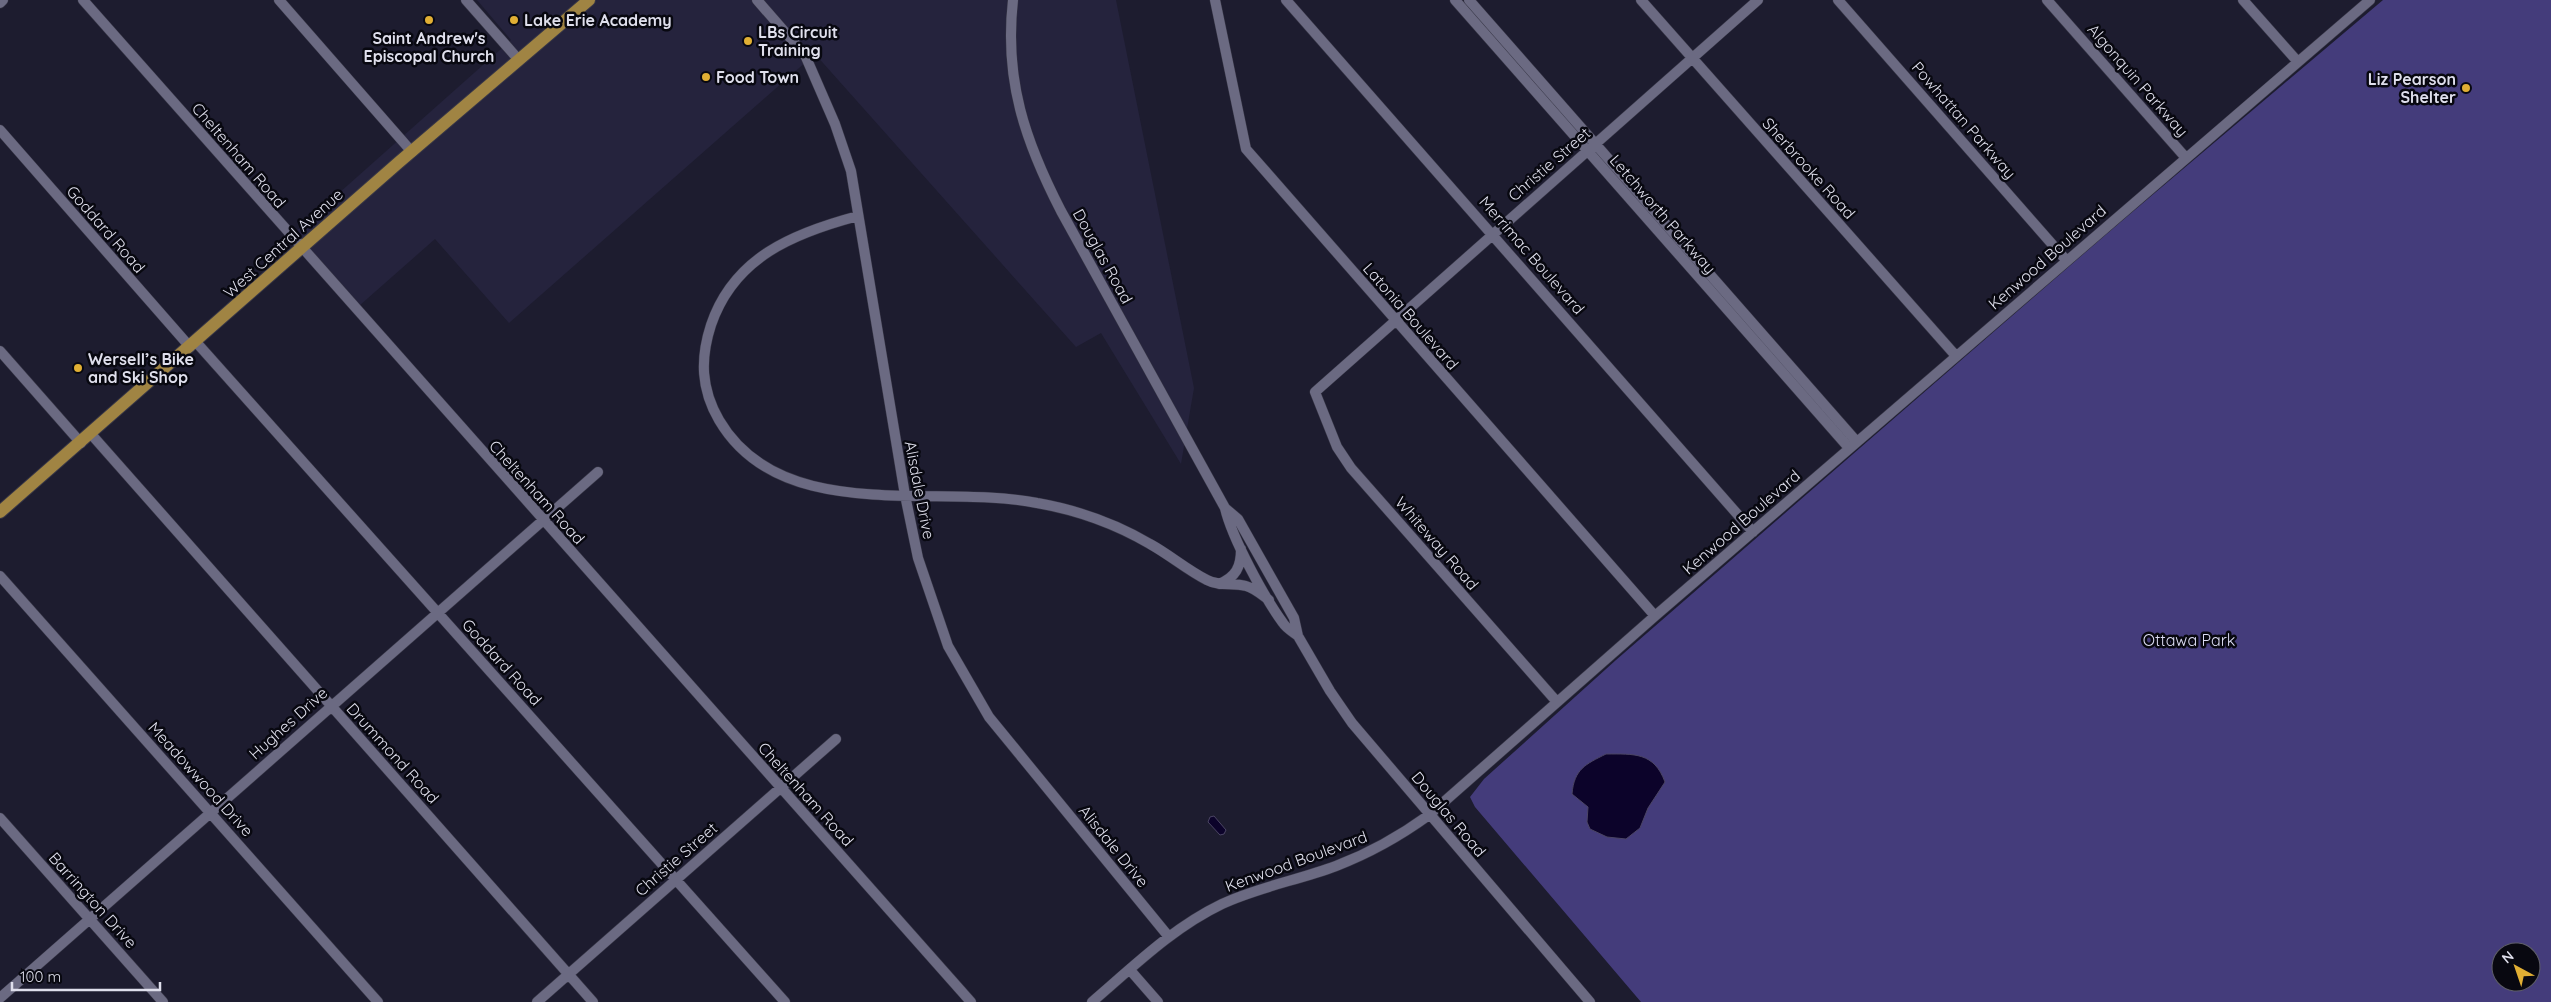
<svg xmlns="http://www.w3.org/2000/svg" width="2551" height="1002" font-family="Quicksand,sans-serif">
<style>
.built{fill:#25233d}
.green{fill:#443c7b;fill-rule:evenodd}
.water{fill:#0c032a;stroke:#4b4564}
.lines{fill:none;stroke-linecap:round;stroke-linejoin:round}
.minor-casing{stroke:#373646;stroke-width:11}
.major-casing{stroke:#373646;stroke-width:14}
.minor{stroke:#6b6a82;stroke-width:10}
.major{stroke:#a08443;stroke-width:12}
.poi-dot{fill:#e1af34;stroke:#080810;stroke-width:2}
.labels{text-anchor:middle;stroke-width:5;stroke-linejoin:round;paint-order:stroke}
.poi-label{font-size:16px;font-weight:bold;fill:#dfdfec;stroke:#080810;text-anchor:start}
.street-label{font-size:16px;fill:#dfdfec;stroke:#080810}
.park-label{font-size:16px;fill:#dedef5;stroke:#080810}
</style>
<rect width="100%" height="100%" fill="#1d1c2f"/>
<path class="built" d="M477,0H1116L1194,388L1181,464L1101,333L1076,347L815,54L509,323L435,239L359,306L294,233L511,40Z"/>
<path class="green" d="M2383,0H2551V1002H1641L1475,807L1470,797L1484,779L1616,660L2105,235ZM2501,952H2531V982H2501Z"/>
<path class="water" d="M1606,754C1634,754 1654,752 1665,782L1648,808L1640,828L1626,839L1607,837L1590,829L1587,822L1588,807L1572,794C1574,769 1586,764 1606,754Z
M1214,816L1226,830L1224,834L1220,835L1208,822L1210,817Z"/>
<g class="lines">
<g class="minor-casing">
<path id="minor" d="M83,0L971,1002
M279,0L412,152
M466,0L518,59
M757,0L805,55L835,124L851,171L905,495L918,558L948,646L989,717L1169,937
M1013,0C1004,80 1025,141 1061,211L1225,508C1232,538 1264,597 1283,623C1286,628 1293,632 1298,636
M1215,0L1246,149L1655,616
M1286,0L1753,532
M1455,0L1849,448
M1469,0L1857,442
M1641,0L1956,356
M1838,0L2066,260
M2047,0L2186,158
M2243,0L2298,62
M0,3L3,0
M0,130L190,347
M858,216C794,233 734,257 711,325C700,359 701,389 719,420C781,526 936,483 1037,503C1077,510 1116,524 1150,544C1170,555 1187,570 1207,580C1220,587 1233,582 1246,586C1254,588 1262,595 1269,600
M196,342L785,1002
M0,351L81,443
M91,434L593,1002
M1225,508L1238,519L1294,618L1298,636L1330,691L1352,723L1590,1002
M0,576L378,1002
M1219,584C1236,577 1241,567 1241,549
M1557,702L1351,468L1337,447L1315,392L1758,0
M0,818L163,1002
M1130,970L1158,1002
M0,998L598,472
M537,1002L836,739
M1092,1002C1133,967 1172,928 1222,904C1258,887 1299,880 1336,866C1370,853 1400,836 1429,815L1655,616L2370,0"/>
</g>
<g class="major-casing">
<path id="major" d="M0,512L398,163L589,0"/>
</g>
<use href="#minor" class="minor"/>
<use href="#major" class="major"/>
</g>
<g class="poi-dot">
<circle cx="429" cy="20" r="5"/>
<circle cx="514" cy="20" r="5"/>
<circle cx="748" cy="41" r="5"/>
<circle cx="706" cy="77" r="5"/>
<circle cx="2466" cy="88" r="5"/>
<circle cx="78" cy="368" r="5"/>
</g>
<g class="labels">
<g class="poi-label">
<text x="524" y="26">Lake Erie Academy</text>
<text x="758" y="38">LBs Circuit<tspan x="758" dy="18">Training</tspan></text>
<text x="429" y="44" text-anchor="middle">Saint Andrew's<tspan x="429" dy="18">Episcopal Church</tspan></text>
<text x="716" y="83">Food Town</text>
<text x="2456" y="85" text-anchor="end">Liz Pearson<tspan x="2456" dy="18">Shelter</tspan></text>
<text x="88" y="365">Wersell’s Bike<tspan x="88" dy="18">and Ski Shop</tspan></text>
</g>
<g class="street-label">
<text transform="translate(2138 80) rotate(49)" y="6">Algonquin Parkway</text>
<text transform="translate(1964 120) rotate(49)" y="6">Powhattan Parkway</text>
<text transform="translate(239 155) rotate(49)" y="6">Cheltenham Road</text>
<text transform="translate(1549 164) rotate(-41)" y="6">Christie Street</text>
<text transform="translate(1809 168) rotate(48)" y="6">Sherbrooke Road</text>
<text transform="translate(1663 214) rotate(49)" y="6">Letchworth Parkway</text>
<text transform="translate(106 229) rotate(49)" y="6">Goddard Road</text>
<text transform="translate(283 243) rotate(-42)" y="6">West Central Avenue</text>
<text transform="translate(1532 255) rotate(49)" y="6">Merrimac Boulevard</text>
<text transform="translate(1103 256) rotate(61)" y="6">Douglas Road</text>
<text transform="translate(2047 257) rotate(-41)" y="6">Kenwood Boulevard</text>
<text transform="translate(1411 316) rotate(49)" y="6">Latonia Boulevard</text>
<text transform="translate(920 490) rotate(79)" y="6">Alisdale Drive</text>
<text transform="translate(537 492) rotate(48)" y="6">Cheltenham Road</text>
<text transform="translate(1741 522) rotate(-41)" y="6">Kenwood Boulevard</text>
<text transform="translate(1437 543) rotate(49)" y="6">Whiteway Road</text>
<text transform="translate(502 662) rotate(48)" y="6">Goddard Road</text>
<text transform="translate(288 723) rotate(-42)" y="6">Hughes Drive</text>
<text transform="translate(393 753) rotate(48)" y="6">Drummond Road</text>
<text transform="translate(201 779) rotate(48)" y="6">Meadowwood Drive</text>
<text transform="translate(806 794) rotate(48)" y="6">Cheltenham Road</text>
<text transform="translate(1449 814) rotate(50)" y="6">Douglas Road</text>
<text transform="translate(1114 846) rotate(51)" y="6">Alisdale Drive</text>
<text transform="translate(676 859) rotate(-41)" y="6">Christie Street</text>
<text transform="translate(1296 861) rotate(-20)" y="6">Kenwood Boulevard</text>
<text transform="translate(93 900) rotate(48)" y="6">Barrington Drive</text>
</g>
<g class="park-label">
<text x="2189" y="646">Ottawa Park</text>
</g>
</g>
<g transform="translate(2516 967) rotate(320)"><circle r="24" fill="#080810" stroke="#5e5e68"/>
<path d="M0-4L9 19L0 12L-9 19Z" fill="#e1af34"/>
<text y="-8" font-size="14" font-weight="bold" text-anchor="middle" fill="#dfdfec">N</text>
</g>
<path d="M12 982v8h148v-8" fill="none" stroke="#dfdfec" stroke-width="2.5"/>
<text x="20" y="982" font-size="15" fill="#dfdfec" stroke="#080810" stroke-width="4" paint-order="stroke">100 m</text>
</svg>
